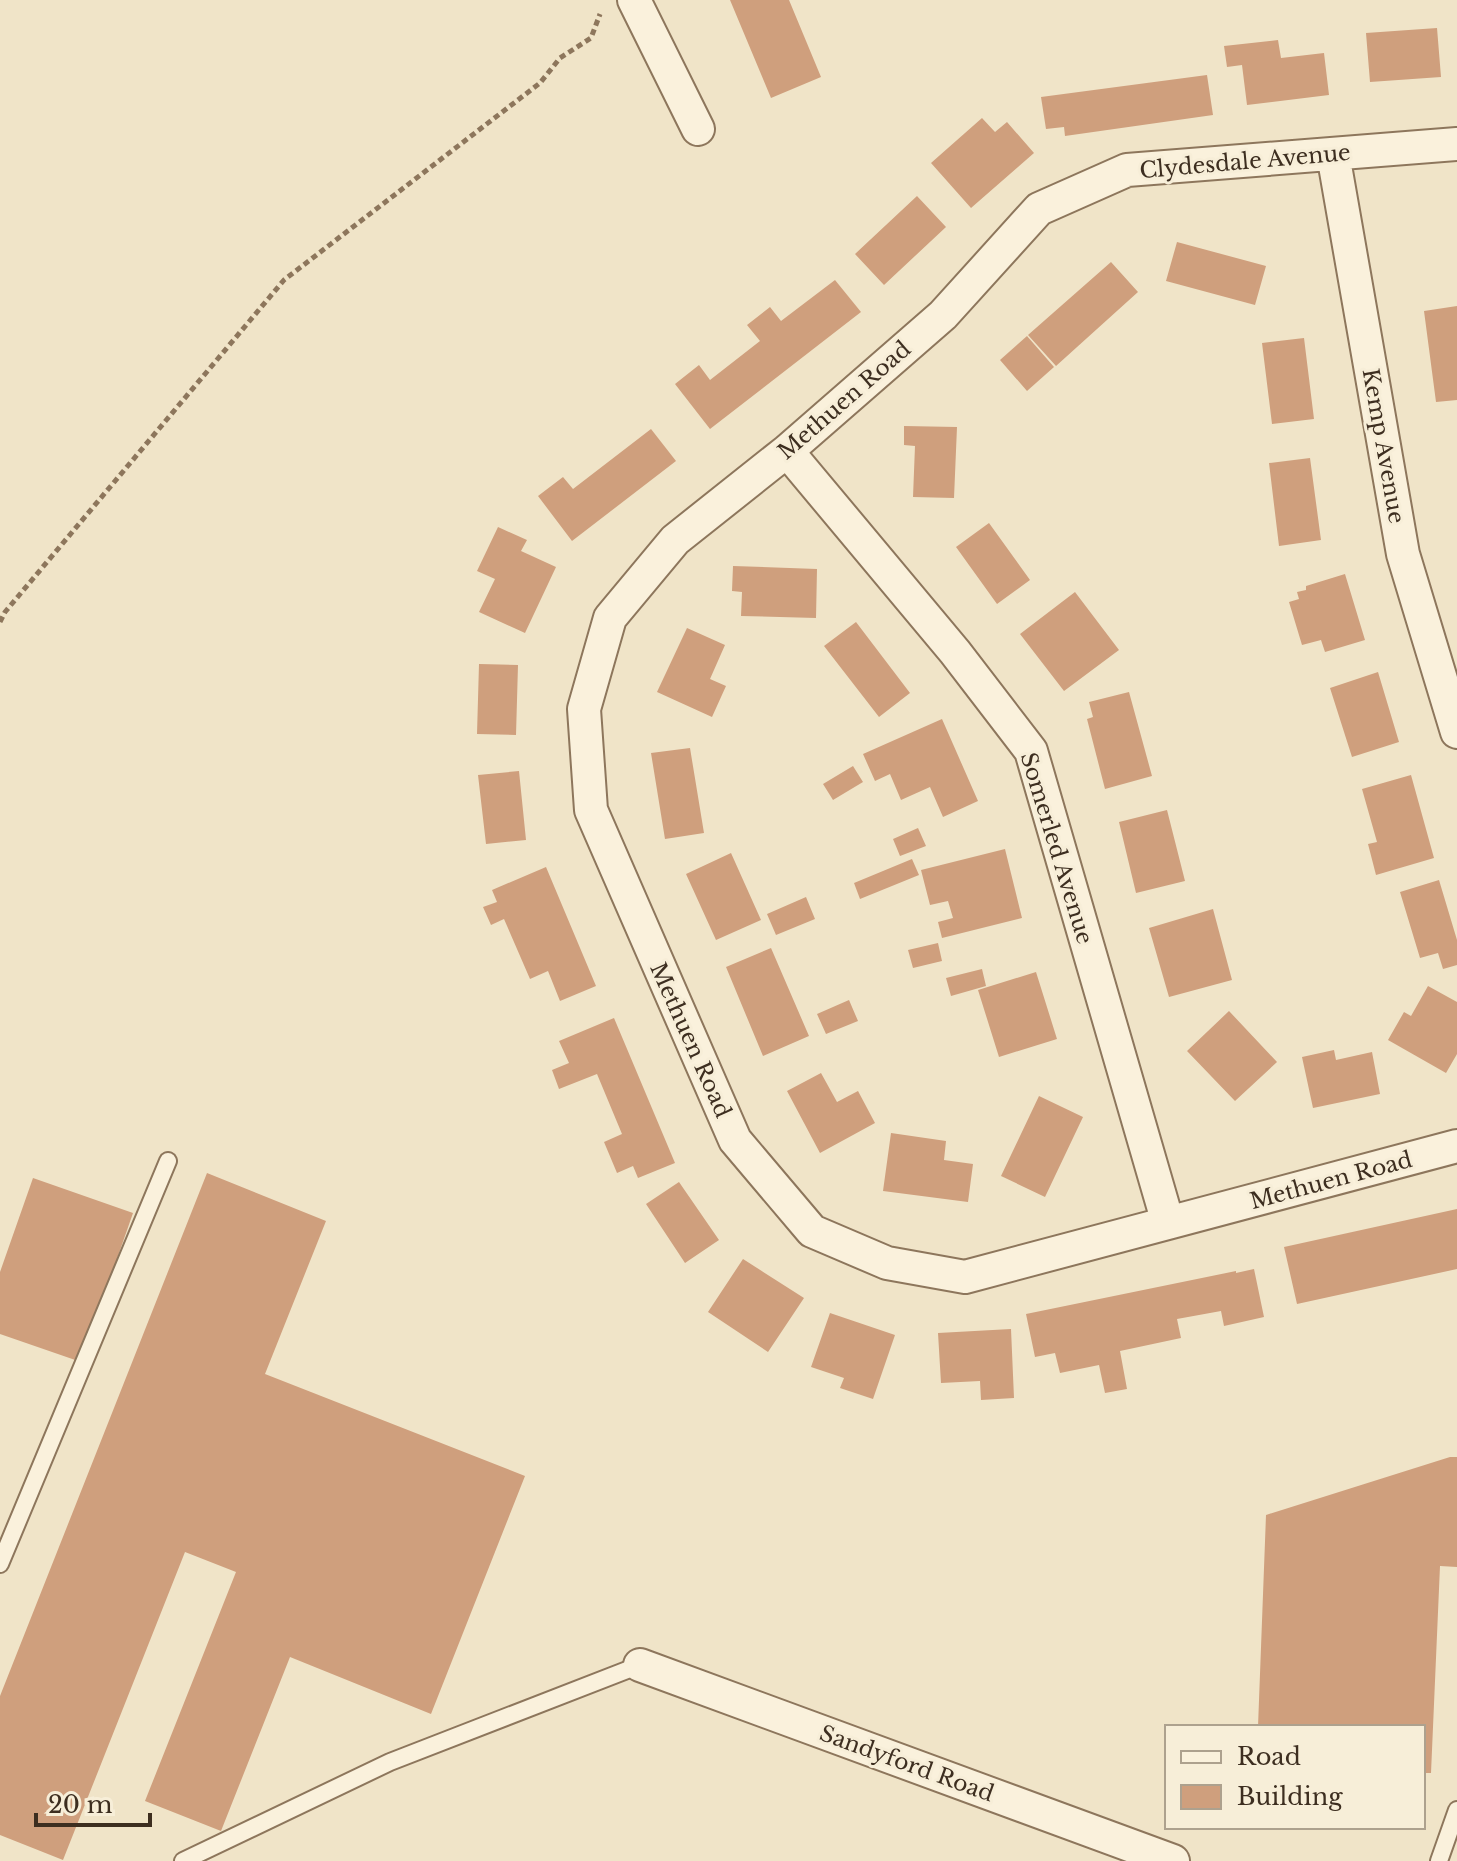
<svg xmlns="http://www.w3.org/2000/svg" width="1457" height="1861" font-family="'Libre Baskerville',serif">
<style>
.building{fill:#cf9f7d}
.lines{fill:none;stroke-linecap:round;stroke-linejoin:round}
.lane-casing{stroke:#8d765c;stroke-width:20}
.street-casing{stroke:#8d765c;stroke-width:36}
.path{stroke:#8d765c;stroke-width:5;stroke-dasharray:6 4;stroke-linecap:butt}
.lane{stroke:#faf1dc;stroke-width:16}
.street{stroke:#faf1dc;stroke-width:32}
.labels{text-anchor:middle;stroke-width:6;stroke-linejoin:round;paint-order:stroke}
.street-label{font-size:22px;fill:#3d2e20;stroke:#f7eed8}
</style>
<rect width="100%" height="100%" fill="#f0e4c8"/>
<path class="building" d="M730,0H789L821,77L771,98Z
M1437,28L1441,77L1370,82L1366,33Z
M1278,40L1281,58L1324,53L1329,95L1247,105L1242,65L1227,67L1224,46Z
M1207,75L1213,115L1065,136L1064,127L1046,129L1041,97Z
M982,118L995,132L1007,122L1034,153L971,208L931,163Z
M917,196L946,227L884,285L855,254Z
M1177,242L1266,266L1255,305L1166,281Z
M1111,262L1138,292L1056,366L1028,335Z
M835,280L861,312L710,429L675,384L699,365L710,380L760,341L747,325L770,307L781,321Z
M1457,306V400L1436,402L1424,311Z
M1027,336L1054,367L1027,391L1000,360Z
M1304,338L1314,419L1272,424L1262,343Z
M904,426L957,427L954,498L913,497L915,446L904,445Z
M651,429L676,461L572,541L538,496L563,477L573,489Z
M1310,458L1321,540L1279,546L1269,463Z
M989,523L1030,580L997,604L956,547Z
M498,527L527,540L521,551L556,567L525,633L479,612L495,579L477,571Z
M733,566L817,569L816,618L741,616L742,592L732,591Z
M1345,574L1365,640L1325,652L1321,640L1302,645L1289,602L1299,599L1297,592L1306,590V586Z
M1075,592L1119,650L1064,691L1020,634Z
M856,622L910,693L879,717L824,646Z
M687,628L725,645L710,679L726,686L712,717L657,692Z
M479,664L518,665L516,735L477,734Z
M1378,672L1399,742L1352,757L1330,688Z
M1129,692L1152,776L1105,789L1087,719L1093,717L1089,702Z
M942,719L978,801L943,817L930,787L901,800L890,774L875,781L863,754Z
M690,748L704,833L665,839L651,753Z
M853,766L863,782L833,800L823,784Z
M519,771L526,840L486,844L478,775Z
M1411,775L1434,858L1376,875L1368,844L1377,842L1362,789Z
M1167,810L1185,881L1136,893L1119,822Z
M918,828L926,846L900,856L893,839Z
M1005,849L1022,918L942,938L938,922L953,918L948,901L930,905L921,870Z
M731,853L761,920L716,940L686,874Z
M912,859L919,875L860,899L854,883Z
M546,867L596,986L560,1001L548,971L530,979L504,919L491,925L483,907L497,902L492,890Z
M1439,880L1457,940V965L1443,969L1438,953L1420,958L1400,892Z
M806,897L815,919L776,935L767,914Z
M1213,909L1232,980L1169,997L1149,928Z
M938,943L942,961L913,968L908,950Z
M771,948L809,1036L763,1056L726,967Z
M982,969L986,986L951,996L946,978Z
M1036,972L1057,1039L999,1057L978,990Z
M1428,986L1457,1002V1054L1446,1073L1388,1040L1404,1012L1411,1016Z
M849,1000L858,1021L826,1034L817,1014Z
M1229,1011L1277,1062L1235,1101L1187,1051Z
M614,1018L675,1163L638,1178L633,1166L617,1173L604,1142L622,1134L597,1074L559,1089L552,1070L569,1063L559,1041Z
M1334,1050L1336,1060L1372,1052L1380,1094L1313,1108L1302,1057Z
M821,1073L837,1102L858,1091L875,1123L820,1153L787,1091Z
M1039,1096L1083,1117L1045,1197L1001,1176Z
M891,1133L946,1141L944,1160L973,1164L968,1202L883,1191Z
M207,1173L326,1221L265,1374L525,1476L431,1714L290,1657L221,1831L145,1801L236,1572L185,1552L63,1860L0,1835V1696Z
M33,1178L133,1213L81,1362L0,1334V1272Z
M679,1182L719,1240L685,1263L646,1204Z
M1457,1209V1269L1297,1304L1284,1247Z
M743,1259L804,1298L768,1352L708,1312Z
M1254,1269L1264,1317L1224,1326L1221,1311L1177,1319L1181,1338L1120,1351L1127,1389L1105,1393L1099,1365L1060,1373L1055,1353L1035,1357L1026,1314L1236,1271V1273Z
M830,1313L895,1335L873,1399L840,1388L844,1378L811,1367Z
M1011,1329L1014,1398L981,1400L980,1381L941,1383L938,1333Z
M1450,1457H1457V1567L1440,1566L1431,1773H1423V1727H1258L1266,1515Z"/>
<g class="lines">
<g class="lane-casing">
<path id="lane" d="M0,1564L168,1161
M183,1861L390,1762L640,1665
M1439,1861L1457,1810"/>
</g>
<g class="street-casing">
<path id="street" d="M634,0L698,129
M1457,144L1127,170L1039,209L943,315L787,451L675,540L610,618L584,709L591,810L735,1140L812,1231L887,1263L965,1277L1457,1146
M1333,154L1403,554L1457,732
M787,451L955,652L1031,751L1168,1223
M640,1665L1173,1861"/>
</g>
<path class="path" d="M0,622L5,612L284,280L540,83L560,58L591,38L600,14"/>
<use href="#lane" class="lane"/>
<use href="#street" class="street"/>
</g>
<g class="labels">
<g class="street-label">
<text transform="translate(1245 161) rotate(-5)" y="8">Clydesdale Avenue</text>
<text transform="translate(844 400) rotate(-41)" y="8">Methuen Road</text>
<text transform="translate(1384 446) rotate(80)" y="8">Kemp Avenue</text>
<text transform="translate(1057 848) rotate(73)" y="8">Somerled Avenue</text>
<text transform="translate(691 1040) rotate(66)" y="8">Methuen Road</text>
<text transform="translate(1331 1180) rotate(-15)" y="8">Methuen Road</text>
<text transform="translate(907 1763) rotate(20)" y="8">Sandyford Road</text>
</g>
</g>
<rect x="1165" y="1725" width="260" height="104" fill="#f7eed8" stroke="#ada18e" stroke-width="2"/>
<rect x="1181" y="1751" width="40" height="12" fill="#faf1dc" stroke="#ada18e" stroke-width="2"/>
<text x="1237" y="1765" font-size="24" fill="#3d2e20">Road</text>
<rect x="1181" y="1785" width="40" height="24" fill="#cf9f7d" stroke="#ada18e" stroke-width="2"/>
<text x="1237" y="1805" font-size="24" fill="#3d2e20">Building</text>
<path d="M36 1813v12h114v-12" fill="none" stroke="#3d2e20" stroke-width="4"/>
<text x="48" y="1813" font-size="24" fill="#3d2e20" stroke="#f7eed8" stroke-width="6" paint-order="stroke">20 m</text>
</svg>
